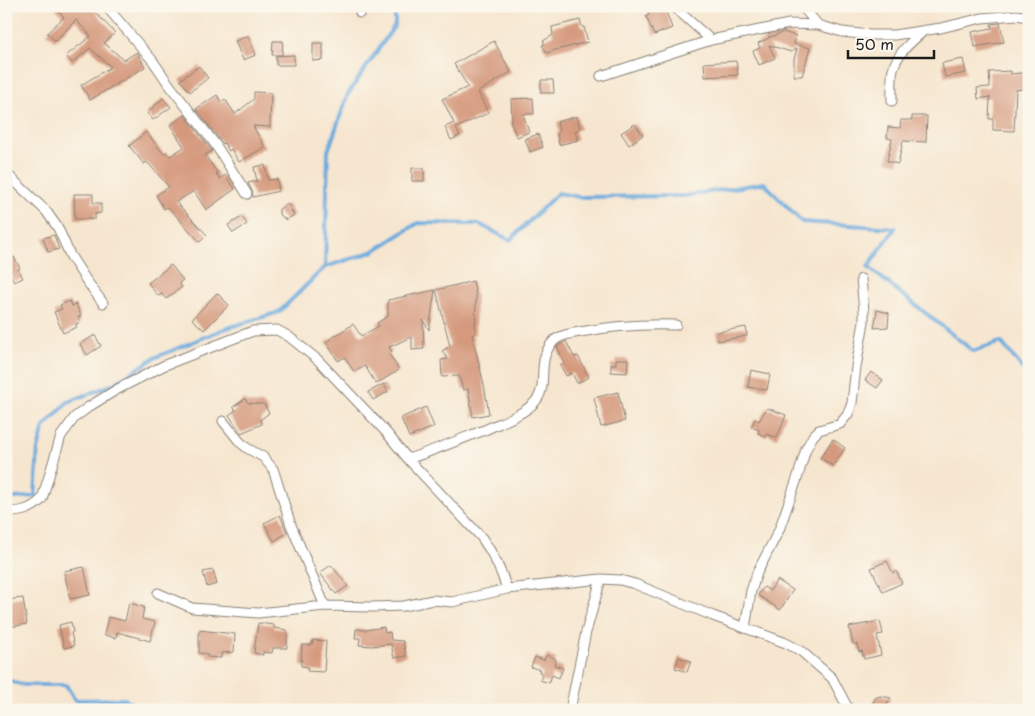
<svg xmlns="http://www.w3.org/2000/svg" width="1035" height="716" font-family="'Playpen Sans',sans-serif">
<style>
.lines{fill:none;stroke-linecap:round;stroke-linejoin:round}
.stream{stroke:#6caade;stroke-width:4}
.building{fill:#d59a7e}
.street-casing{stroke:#898176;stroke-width:11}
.street{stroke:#fff;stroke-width:9}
</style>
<rect width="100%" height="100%" fill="#fbf7ec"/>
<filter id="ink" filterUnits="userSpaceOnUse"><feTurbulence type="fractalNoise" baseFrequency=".02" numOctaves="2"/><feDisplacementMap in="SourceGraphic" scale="10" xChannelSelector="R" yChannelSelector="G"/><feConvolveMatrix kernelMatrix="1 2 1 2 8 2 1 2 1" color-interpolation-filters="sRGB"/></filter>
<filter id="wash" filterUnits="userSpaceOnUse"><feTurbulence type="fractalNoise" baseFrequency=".0096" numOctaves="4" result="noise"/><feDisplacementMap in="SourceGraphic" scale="20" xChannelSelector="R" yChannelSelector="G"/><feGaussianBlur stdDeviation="1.12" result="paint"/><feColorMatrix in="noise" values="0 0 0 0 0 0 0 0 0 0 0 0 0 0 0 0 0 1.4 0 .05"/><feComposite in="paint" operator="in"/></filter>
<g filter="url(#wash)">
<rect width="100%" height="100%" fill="#f6e6cf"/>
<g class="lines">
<path class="stream" d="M325,267L372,252L418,223L479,224L510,240L558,193L579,197L684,196L764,183L802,222L895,228L868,267L973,351L1001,342L1029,376
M6,499L35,496L38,449L44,427L68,402L116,383L154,358L224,329L279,312L325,267L328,151L348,94L395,25V6
M6,680L24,685H66L75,700L125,699L140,710"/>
</g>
<g id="blocks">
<path class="building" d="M53,6H89L115,33L104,43L124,60L137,52L145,67L90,100L81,85L111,67L90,48L72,63L66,56L91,36L76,20L55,41L47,33L64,17Z
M646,6H664L672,28L654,35L646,16L649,15Z
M580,20L582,27H584L588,42L552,51L547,53L542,45L545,44L543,41L553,35L552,27Z
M1000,23L1004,42L975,47L972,32L992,28L991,24Z
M783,32L796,36L794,44L810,48L802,76H794V59L797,48L791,52L769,45L775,58L759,65L753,51L760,48L758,43L769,38V36L771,37Z
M248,36L256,55L243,60L235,41Z
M273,41H283L282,55H272Z
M494,41L511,72L478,92L488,113L456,128L460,136L451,140L445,127L454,123L442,99L468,87L454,64Z
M313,43H323V60L313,61Z
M294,55V65H276V56Z
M963,59L966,73L945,77L942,63Z
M736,61L738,75L705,77L704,63Z
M199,66L208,78L190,92L180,80Z
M1011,71V74L1029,72V88L1016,90L1014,131L993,130V119H989L990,97L978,99L977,88L990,87L989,72Z
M541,80H553L554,93H541Z
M254,92L271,93L270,127L253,126L265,147L239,162L231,149L229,151L224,143L223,144L196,109L217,95L221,102L225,99L235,114L254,99Z
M163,98L171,107L153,120L147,113Z
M533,98L534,114H523L529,132L517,137L510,121L512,120L511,99Z
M185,115L212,151L205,155L218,174L216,175H218L220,179L225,175L235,189L206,210L194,191L176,202L207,235L200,242L168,207L164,209L156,195L169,187L147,162L144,164L129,146L146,132L164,154L166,152L170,156L184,147L170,125Z
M577,116L580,129L575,131L578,140L559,145L557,133L559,132L557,122Z
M912,116H927L926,142L903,141L898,164L887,161L892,139L887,138L888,127L900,128L901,120H912Z
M635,124L643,135L629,145L621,133Z
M538,134L543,147L530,152L525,139Z
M265,165L268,180L277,179L279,191L253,197L252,191L248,183L257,181L254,167Z
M412,168H424V181H412Z
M74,194H93V203H101V213L95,214V219H75Z
M288,204L294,215L286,220L279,214V209Z
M242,217L247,224L233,233L228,225Z
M54,235L59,249L48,252L43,238Z
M14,257L20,268L18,269L23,278L14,282L6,267V262Z
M171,265L183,280L179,283L182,287L166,299L162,294L158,296L148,283Z
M473,281L476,295L475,334L472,335L484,385L489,414L473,417L468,389L463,390L459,376L442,377L441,360L448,359L442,351L450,346L436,290Z
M435,290L429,330L423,320L424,349L412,350V337L389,347L392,352L389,354L399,370L376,384L365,366L354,372L345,357L338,361L326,342L353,324L361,336L379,326L377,323L388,316V300Z
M217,293L229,305L204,330L192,319Z
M70,301L72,306L76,304L81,316L78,317L80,322L76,324L77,327L63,333L54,312L62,309L60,305Z
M877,310L889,313L888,327L874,328Z
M746,327L747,336L718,341L717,332Z
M95,335L101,346L87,355L80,344Z
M566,341L574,357L578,356L589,377L577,383L572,373L566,376L560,365L564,363L557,347Z
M616,359H628L627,373L611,372V364H616Z
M751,370L770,374L767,390L748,387Z
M871,372L883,380L877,388L865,380Z
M384,384L388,392L373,400L368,392Z
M618,392L625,421L601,427L594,398Z
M245,399L248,403L264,404L269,413L260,420L262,424L241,433L229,415L236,410L233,407Z
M426,407L434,427L409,437L401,418Z
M767,408L786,415L777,438L767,434L766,437L758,433L759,430L751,427L755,419L759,421Z
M833,439L845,448L833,466L820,458Z
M280,515L287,533L274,541L264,523Z
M887,561L893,573L896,571L902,583L883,592L871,568Z
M331,565L348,586L336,594L320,573Z
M84,567L90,595L70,599L64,571Z
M213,570L217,584L207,587L203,572Z
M777,580L793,590L780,610L758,595L764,587L770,591Z
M23,598L27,624L10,627L6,600Z
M129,603L144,607L142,619L155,622L150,641L117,632L116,638L104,635L108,617L125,621Z
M880,621L883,634L877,635L881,655L864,659L862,651L859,652L857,644H853L849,627Z
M71,622L73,632L71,633L74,646L64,648L59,625Z
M258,623L274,625V628L287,630V648H273L272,653L263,652V655L254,653Z
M384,627L385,633L390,632L391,640L403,641L406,656L394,658L391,644L372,646L359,645L360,638H355L356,629L366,630Z
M199,630L235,634L234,652L221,653V658L207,657V654L199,653Z
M313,640L326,641L324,672L307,671L308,667L301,666L302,645H312Z
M547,655L556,659L554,665L563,668L559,678L552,675L549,683L540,680L543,674L539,672L540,670L531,667L535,657L544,660Z
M679,657L691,661L687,672L675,668Z
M880,696L891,698L885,708L878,710L873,703L875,698Z"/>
</g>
</g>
<g filter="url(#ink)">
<use href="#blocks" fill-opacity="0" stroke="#898176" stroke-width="1"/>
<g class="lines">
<g class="street-casing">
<path id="street" d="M106,6L153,61L168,83L215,144L247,194
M673,6L711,40
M802,6L818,25
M360,13V6
M601,76L711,40L789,24L818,25L842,32L870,35H894L941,28L982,18L1016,15L1029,17
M892,101C892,91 891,78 893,69C898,52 912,41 925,30
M6,173L46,211L58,228L70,255L86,280L103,303
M223,421L240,442L247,448L263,457L273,469L291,525L325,606
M408,459C435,450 461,439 487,429C502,422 522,415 534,403C547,390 540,372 545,356C547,349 552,341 558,338C564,334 574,333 580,332C612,326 644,324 676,325
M6,512C21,512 31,510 42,499L61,436L75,417L90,406L116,390L165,365L253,331L277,330L288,336L318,360L385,431L408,459L482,538C494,555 501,570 507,589
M158,593L192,608L258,613L325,606L372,607L404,606L433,600L452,602L507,589L601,579L620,580L635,584L713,616L786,643L801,651L832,678L849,710
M745,628L751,591L757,573L779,530L798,476L806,449L813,436L819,430L840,424L848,414L852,403L856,367L864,322V311L861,279
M570,710L586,632L601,579"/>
</g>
<use href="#street" class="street"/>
</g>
</g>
<rect width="1035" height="716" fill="none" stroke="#fbf7ec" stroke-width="25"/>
<path d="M848 50v8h86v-8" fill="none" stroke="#1c1c1c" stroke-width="2.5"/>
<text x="855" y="50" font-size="15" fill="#1c1c1c" stroke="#fbf7ec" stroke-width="4" paint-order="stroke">50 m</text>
</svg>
